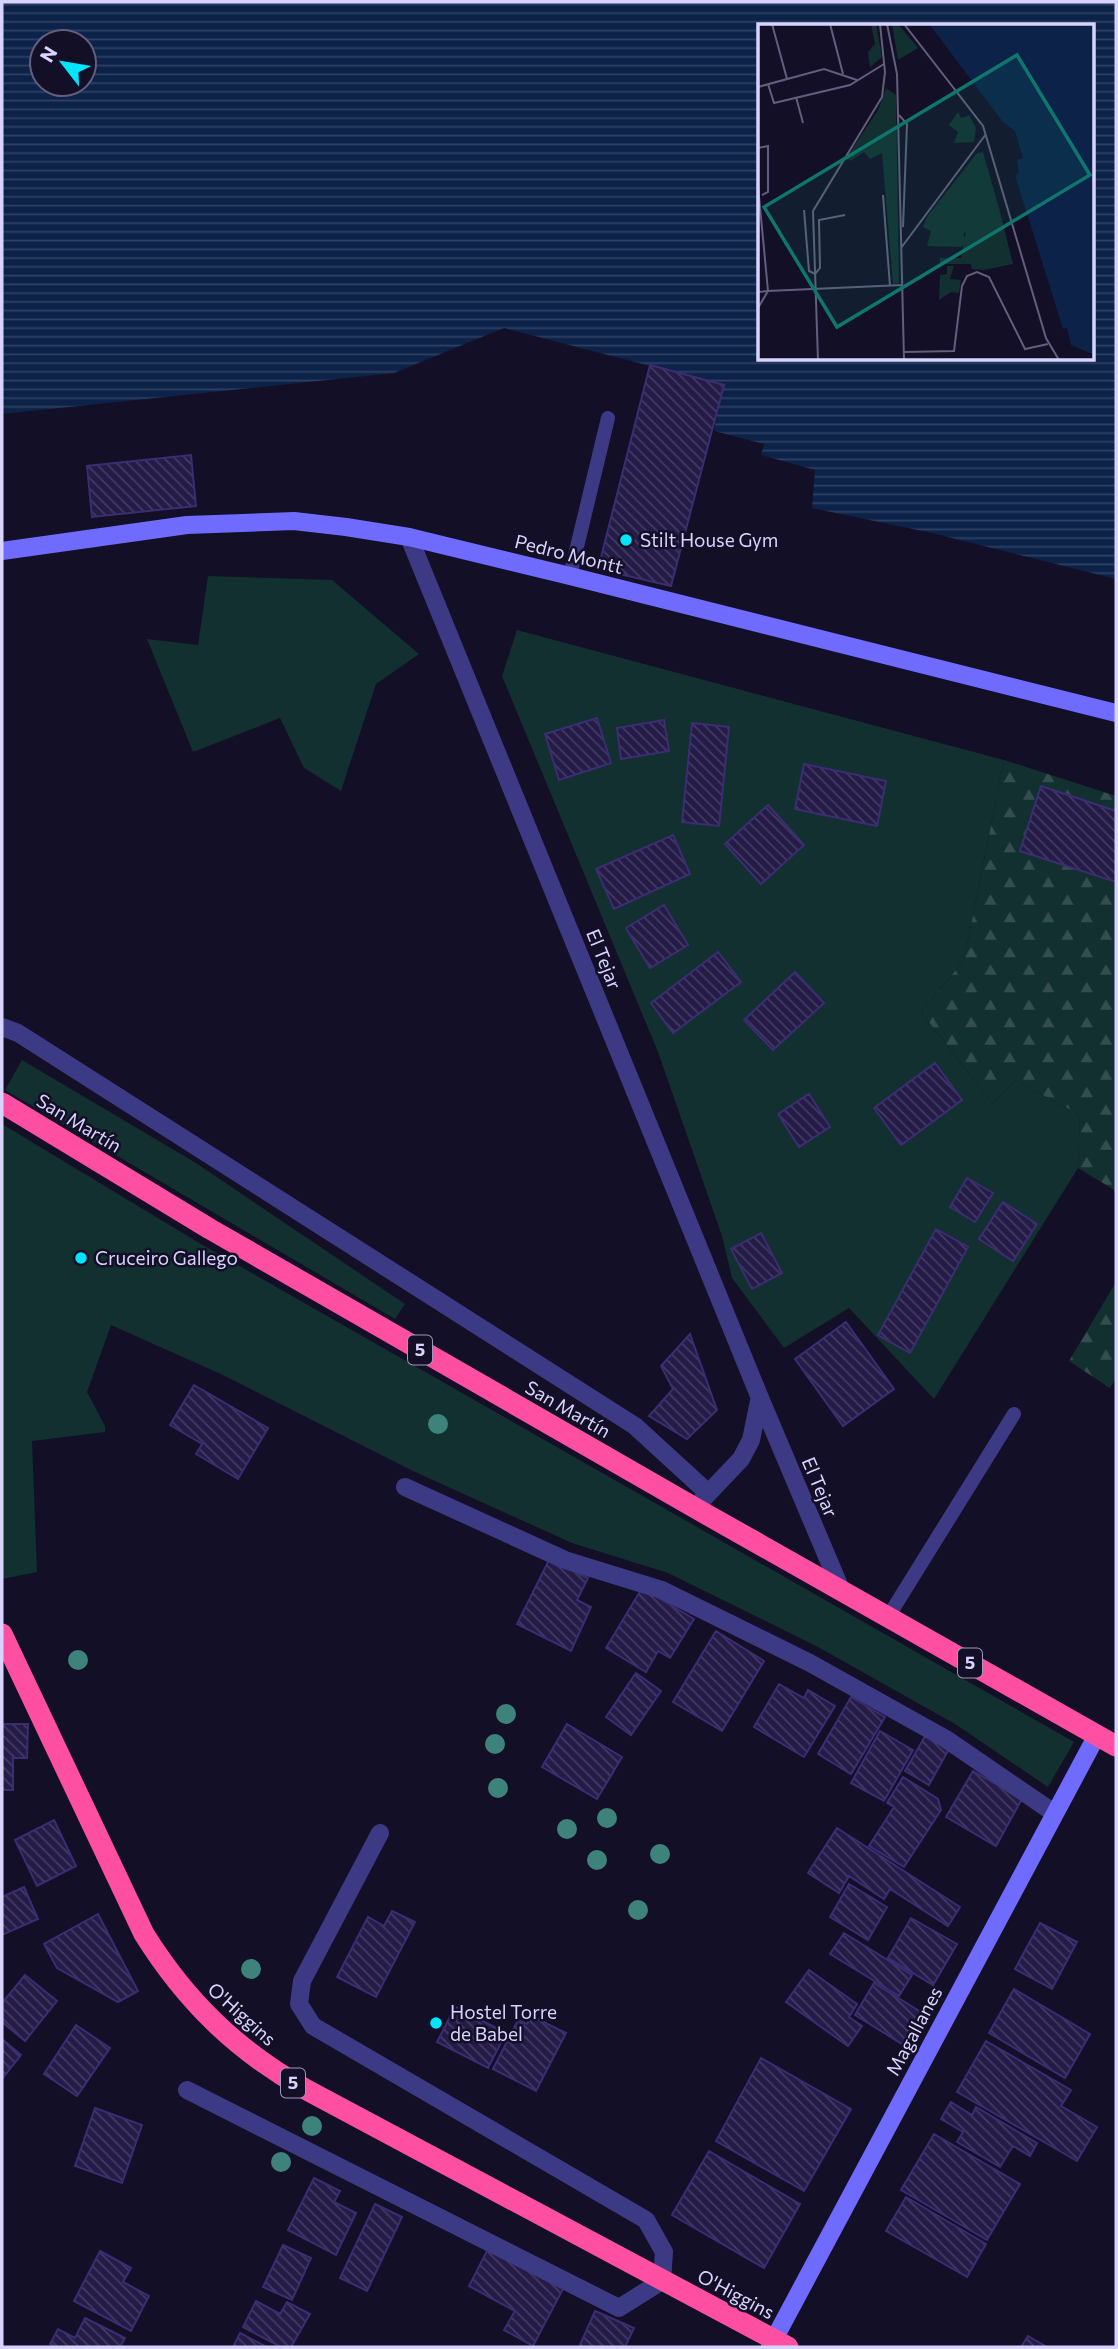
<svg xmlns="http://www.w3.org/2000/svg" width="1118" height="2349" font-family="Commissioner,sans-serif">
<style>
.grass{fill:#12302f}
.forest{fill:url(#forest-firs)}
.water{fill:url(#water-rules);fill-rule:evenodd}
.building{fill:url(#building-back-hatch);stroke:#3b2d73;stroke-width:2}
.lines{fill:none;stroke-linecap:round;stroke-linejoin:round}
.lane{stroke:#3d3a85;stroke-width:14}
.street{stroke:#3d3a85;stroke-width:18}
.secondary{stroke:#6f6bff;stroke-width:18}
.highway{stroke:#ff4fa3;stroke-width:21}
.tree{fill:#3d827b}
.poi-dot{fill:#00e5ff;stroke:#130f26;stroke-width:2.5}
.labels{text-anchor:middle;stroke-width:5;stroke-linejoin:round;paint-order:stroke}
.shield{fill:#130f26;stroke:#9e99be;stroke-width:2}
.shield-label{font-size:18px;font-weight:bold;fill:#d9d4ff}
.poi-label{font-size:19px;fill:#d9d4ff;stroke:#130f26;text-anchor:start}
.street-label{font-size:19px;fill:#d9d4ff;stroke:#130f26}
.inset-road{fill:none;stroke:#625e7d;stroke-width:2}
.view{fill:#0f766e;fill-opacity:0.15;stroke:#0f766e;stroke-width:3.5}
.inset-edge{fill:none;stroke:#d9d4ff;stroke-width:3.5}
</style>
<defs>
<pattern id="forest-firs" width="22" height="20" patternUnits="userSpaceOnUse" patternTransform="scale(1.75)"><rect width="22" height="20" fill="#12302f"/><path d="M5 1l3.5 6h-7zM16 11l3.5 6h-7z" fill="#344d4e"/></pattern>
<pattern id="water-rules" width="6" height="5" patternUnits="userSpaceOnUse" patternTransform="scale(1.75)"><rect width="6" height="5" fill="#0c2248"/><path d="M0 2.5h6" fill="none" stroke="#2f4163"/></pattern>
<pattern id="building-back-hatch" width="6" height="6" patternUnits="userSpaceOnUse" patternTransform="scale(1.75)"><rect width="6" height="6" fill="#241b47"/><path d="M-1 5l2 2M0 0l6 6M5-1l2 2" fill="none" stroke="#433b63"/></pattern>
</defs>
<rect width="100%" height="100%" fill="#130f26"/>
<path class="grass" d="M208,576L332,580L419,654L376,684L341,791L304,768L280,718L193,752L147,639L198,645Z
M517,630L1004,760L964,960L921,1012L993,1104L1015,1080L1080,1115L1078,1168L934,1399L849,1308L784,1348L732,1278L722,1236L658,1052L502,676Z
M22,1060L196,1163L405,1304L395,1319L5,1090Z
M2,1124L201,1244L1074,1742L1048,1787L955,1724L818,1647L668,1573L572,1543L413,1471L223,1375L111,1325L87,1392L105,1426V1432L32,1441L37,1572L2,1579Z"/>
<path class="forest" d="M1004,760L1116,796V1191L1078,1168L1080,1115L1015,1080L993,1104L921,1012L964,960Z
M1116,1282V1378L1110,1388L1069,1361Z"/>
<path class="water" d="M2,2H1116V579L932,533L812,508L815,470L761,455L764,444L714,431L723,385L504,328L394,373L2,414ZM759,26H1092V359H759ZM42,42H84V84H42Z"/>
<path class="building" d="M650,365L724,385L671,586L598,569Z
M191,455L196,506L92,517L87,466Z
M597,718L611,763L559,780L545,734Z
M664,720L669,751L621,759L617,728Z
M692,723L729,727L719,826L682,822Z
M804,764L886,781L877,826L795,809Z
M1041,786L1116,811V882L1020,851Z
M768,805L804,845L761,884L725,844Z
M673,835L690,874L614,909L596,869Z
M664,905L688,945L650,968L626,928Z
M718,952L741,982L673,1033L651,1003Z
M795,972L824,1003L773,1050L744,1020Z
M935,1063L962,1100L901,1145L874,1108Z
M809,1094L830,1127L799,1147L778,1114Z
M967,1178L993,1193L975,1222L950,1207Z
M1003,1202L1037,1224L1013,1261L979,1239Z
M936,1229L968,1247L910,1353L878,1335Z
M761,1233L782,1273L752,1289L731,1249Z
M846,1322L894,1389L843,1426L795,1359Z
M690,1334L717,1410L687,1439L649,1416L673,1389L661,1366Z
M194,1385L268,1428L238,1479L196,1454L202,1444L170,1425Z
M549,1560L588,1578L577,1600L591,1607L571,1651L517,1624Z
M642,1588L694,1619L670,1658L658,1651L646,1672L606,1648Z
M716,1631L764,1661L722,1731L673,1702Z
M636,1673L661,1691L631,1735L606,1717Z
M779,1684L804,1698L808,1690L835,1706L804,1757L754,1727Z
M851,1697L885,1717L851,1774L818,1754Z
M2,1724H28L27,1758H13V1790H2Z
M567,1724L622,1757L597,1799L542,1767Z
M880,1731L913,1750L884,1801L851,1783Z
M927,1733L950,1747L929,1785L905,1771Z
M973,1771L1022,1799L996,1846L946,1817Z
M903,1777L938,1799L941,1810L904,1867L869,1846L894,1807L887,1803Z
M54,1820L76,1866L37,1886L15,1840Z
M837,1828L960,1907L948,1926L890,1889L884,1899L849,1876L839,1893L808,1873Z
M849,1884L887,1907L868,1940L830,1917Z
M24,1887L38,1919L2,1935V1897Z
M392,1911L415,1922L376,1997L337,1977L368,1917L384,1926Z
M98,1914L138,1991L118,2002L57,1968L44,1944Z
M911,1918L957,1944L933,1985L888,1958Z
M1040,1923L1077,1942L1052,1989L1015,1969Z
M844,1933L912,1975L899,1996L830,1954Z
M809,1970L857,2004L849,2017L862,2026L848,2046L786,2002Z
M25,1975L57,2001L25,2041L2,2022V2003Z
M874,1983L921,2012L902,2044L855,2015Z
M1014,1989L1090,2034L1065,2078L989,2033Z
M455,2007L506,2033L488,2068L437,2042Z
M531,2016L566,2033L536,2091L493,2069L518,2020L527,2024Z
M76,2025L110,2048L77,2096L44,2074Z
M2,2039L21,2055L2,2079Z
M986,2041L1071,2090L1061,2106L1097,2127L1077,2161L957,2092Z
M761,2058L851,2109L804,2191L716,2141Z
M951,2102L972,2115L976,2107L1037,2143L1030,2156L1013,2146L1000,2167L957,2142L963,2132L941,2119Z
M95,2108L142,2125L122,2183L75,2166Z
M934,2134L1020,2184L987,2240L901,2190Z
M709,2151L800,2204L764,2268L672,2215Z
M314,2178L340,2191L334,2202L356,2213L336,2255L288,2230Z
M906,2197L986,2244L967,2277L886,2231Z
M375,2204L402,2217L367,2291L340,2278Z
M283,2245L311,2258L292,2300L263,2287Z
M490,2245L565,2285L533,2346L504,2330L515,2311L469,2286Z
M100,2251L131,2268L123,2282L149,2296L131,2331L74,2301Z
M256,2301L280,2314L287,2302L310,2314L291,2347H281L243,2327Z
M595,2311L634,2328L625,2347H579Z
M85,2318L125,2338L120,2347H57L50,2344L58,2329L75,2338Z
M240,2333L267,2347H233Z
M1028,2336L1047,2347H1021Z"/>
<g class="lines">
<path class="lane" d="M570,576L608,418
M888,1617L1014,1414"/>
<path class="street" d="M409,537L760,1398L842,1592
M2,1027L18,1033L635,1426L707,1492
M405,1487L565,1560L662,1590L810,1663L946,1739L1054,1813
M702,1500L741,1459L751,1440L759,1401
M187,2090L619,2308L662,2281L664,2252L646,2220L313,2026L299,2004L302,1981L380,1833"/>
<path class="secondary" d="M2,551L187,525L294,521L346,527L409,537L570,576L1116,713
M770,2347L1097,1735"/>
<path class="highway" d="M2,1103L210,1229L697,1509L1116,1746
M2,1634L144,1934C186,2001 236,2050 305,2089L788,2347"/>
</g>
<g class="tree">
<circle cx="438" cy="1424" r="10"/>
<circle cx="78" cy="1660" r="10"/>
<circle cx="506" cy="1714" r="10"/>
<circle cx="495" cy="1744" r="10"/>
<circle cx="498" cy="1788" r="10"/>
<circle cx="607" cy="1818" r="10"/>
<circle cx="567" cy="1829" r="10"/>
<circle cx="660" cy="1854" r="10"/>
<circle cx="597" cy="1860" r="10"/>
<circle cx="638" cy="1910" r="10"/>
<circle cx="251" cy="1969" r="10"/>
<circle cx="312" cy="2126" r="10"/>
<circle cx="281" cy="2162" r="10"/>
</g>
<g class="poi-dot">
<circle cx="626" cy="540" r="7"/>
<circle cx="81" cy="1258" r="7"/>
<circle cx="436" cy="2023" r="7"/>
</g>
<g class="labels">
<g class="shield">
<rect x="408" y="1335.5" width="24" height="29" rx="5"/>
<rect x="958" y="1648.5" width="24" height="29" rx="5"/>
<rect x="281" y="2068.5" width="24" height="29" rx="5"/>
</g>
<g class="shield-label">
<text x="420" y="1356">5</text>
<text x="970" y="1669">5</text>
<text x="293" y="2089">5</text>
</g>
<g class="poi-label">
<text x="640" y="547">Stilt House Gym</text>
<text x="95" y="1265">Cruceiro Gallego</text>
<text x="450" y="2019">Hostel Torre<tspan x="450" dy="22">de Babel</tspan></text>
</g>
<g class="street-label">
<text transform="translate(569 554) rotate(14)" y="7">Pedro Montt</text>
<text transform="translate(604 959) rotate(68)" y="7">El Tejar</text>
<text transform="translate(79 1123) rotate(31)" y="7">San Martín</text>
<text transform="translate(568 1409) rotate(30)" y="7">San Martín</text>
<text transform="translate(820 1487) rotate(67)" y="7">El Tejar</text>
<text transform="translate(242 2014) rotate(42)" y="7">O'Higgins</text>
<text transform="translate(914 2031) rotate(-62)" y="7">Magallanes</text>
<text transform="translate(736 2294) rotate(28)" y="7">O'Higgins</text>
</g>
</g>
<g transform="translate(758 24)">
<rect width="336" height="336" fill="#130f26"/>
<path d="M113,0H118L124,33L112,43L110,28L117,20ZM134,0H140L160,24L140,36ZM128,64L138,71L141,259L135,260L124,129L112,135L106,128L92,137L89,133L120,86ZM200,88L203,94L211,91L218,104L216,118L196,119L200,108L191,101ZM225,128L242,188L218,197L205,210L209,219L203,223L169,222L173,207L165,203L169,193L219,129ZM189,242H196L192,255L203,256L201,269L193,268L181,276L182,251L189,250Z" fill="#12302f"/>
<path d="M242,188L255,240L226,246L214,245L213,240H182V234H203L210,196Z" fill="#12302f"/>
<path d="M171,0H336V331L313,321L309,304L305,305L257,151L261,149L259,136L265,134L257,107L245,98Z" fill="#0c2248"/>
<path class="inset-road" d="M14,0L29,55M72,0L85,50M129,0L139,50L146,336M146,0L225,102L288,314L301,336M10,60L16,79L92,61L126,40M0,63L66,45L99,56M38,73L45,99M141,91L149,100L145,203M0,124L10,122V168L4,171M0,162L10,267L0,268M125,171L132,262M46,186L51,247L57,250L62,244L61,196L87,191M143,224L228,110M0,284L10,267L144,261M146,328L196,327L204,262L209,252L219,248L231,253L267,325L290,320M60,336L55,187L124,73L127,48L122,0"/>
<path class="view" d="M259,31L332,151L79,303L6,183Z"/>
<rect width="336" height="336" class="inset-edge"/>
</g>
<rect width="1118" height="2349" fill="none" stroke="#d9d4ff" stroke-width="7"/>
<g transform="translate(63 63) rotate(301)"><circle r="33" fill="#130f26" stroke="#625e7d" stroke-width="2"/>
<path d="M0-5L12 26L0 18L-12 26Z" fill="#00e5ff"/>
<text y="-10" font-size="19" font-weight="bold" text-anchor="middle" fill="#d9d4ff">N</text>
</g>
</svg>
